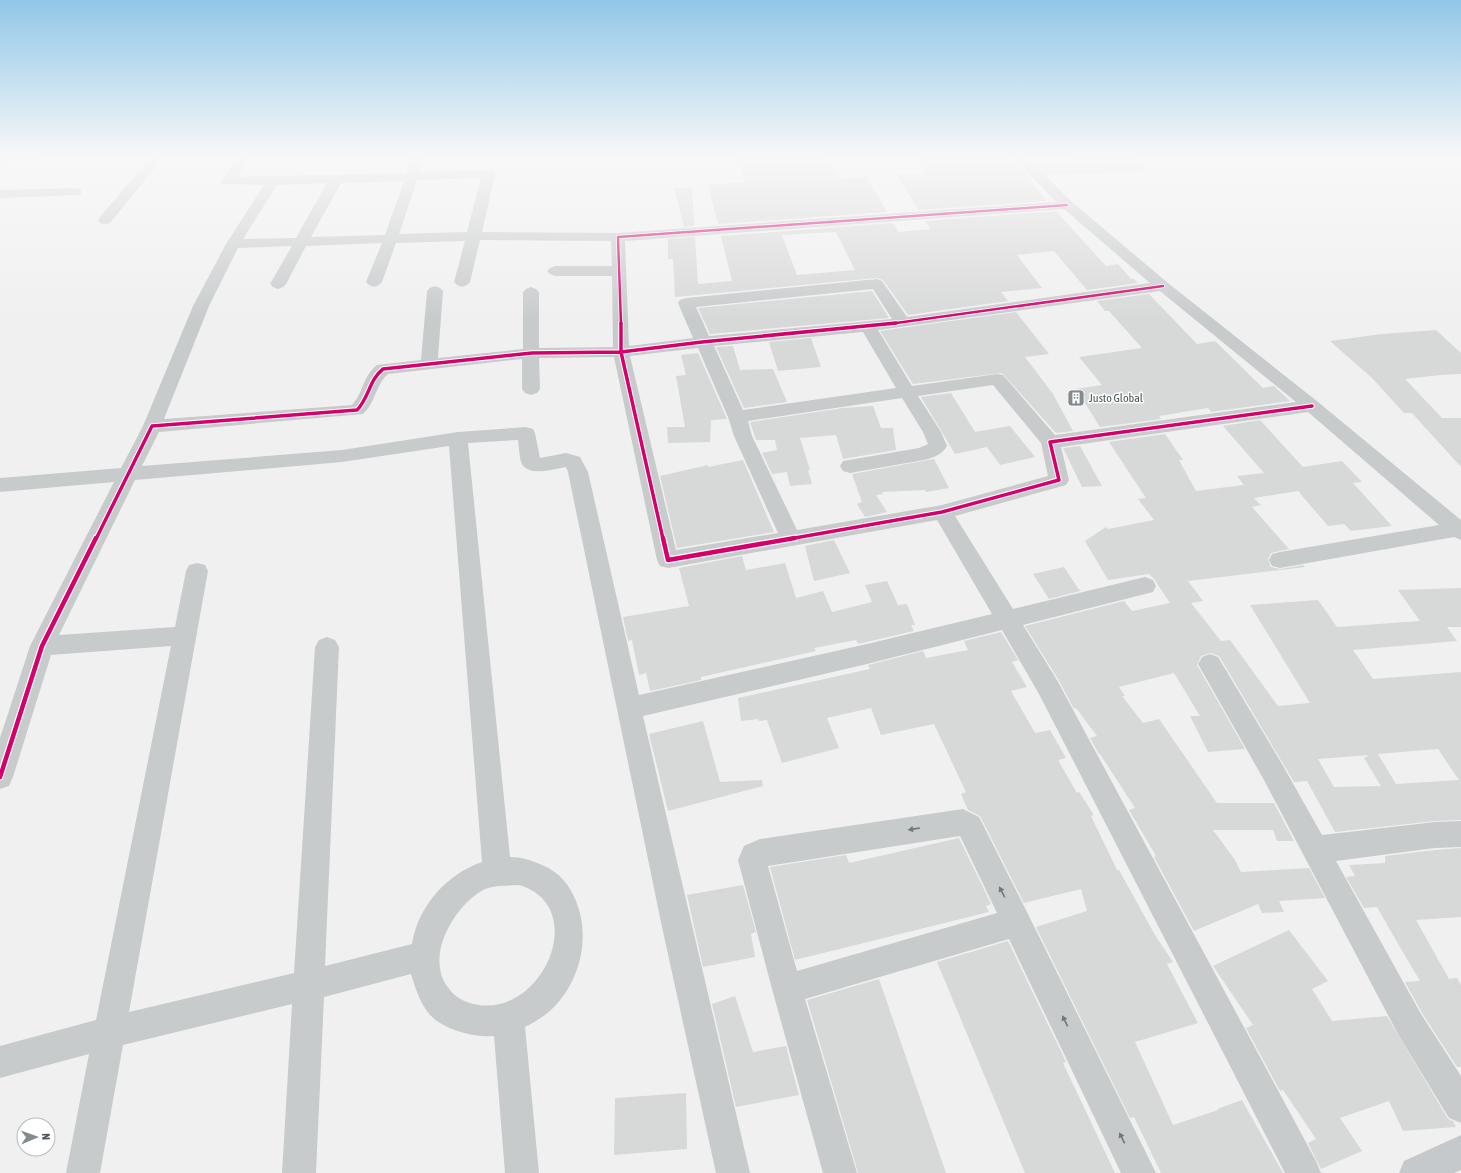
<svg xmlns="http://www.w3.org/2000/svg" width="1461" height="1173" font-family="'Asap Condensed',sans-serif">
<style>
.building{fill:#d7d8d8;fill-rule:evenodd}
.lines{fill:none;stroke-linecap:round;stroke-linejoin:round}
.minor{fill:#c8cbcc;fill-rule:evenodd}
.major{fill:#c6c9cb;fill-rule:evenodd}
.cycleway-far2-casing{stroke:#fff;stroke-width:4}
.cycleway-far1-casing{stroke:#fff;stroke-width:5.5}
.cycleway-casing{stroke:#fff;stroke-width:7}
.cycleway-far2{stroke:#d6006c;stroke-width:2.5}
.cycleway-far1{stroke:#d6006c;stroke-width:3.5}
.cycleway{stroke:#d6006c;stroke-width:4.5}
.oneway{fill:#6f787d}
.labels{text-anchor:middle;stroke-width:3;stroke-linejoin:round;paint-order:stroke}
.poi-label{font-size:12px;fill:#49555b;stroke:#fff;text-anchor:start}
</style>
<rect width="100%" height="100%" fill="#f1f0f0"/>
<path class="building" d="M737,157H827L839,179L866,177L887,212L718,224L708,185L745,182Z
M916,157H1005L1008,161H1015L1029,176H1026L1047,201L919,210L896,175L925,173Z
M1136,157L1148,171L1047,175L1031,160Z
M692,187L694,226L684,227L674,188Z
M1056,211L1106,266L1118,264L1131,279H1134L1138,283L1087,290L1054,251L1017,255L1042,288L1001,292L1008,301L908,315L883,280L877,278L675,297L673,259H668V239L695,237L698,284L732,281L721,236L893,223L898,232L931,229L925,221ZM836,232L855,270L797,275L782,235Z
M872,291L889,318L710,334L698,308Z
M1149,294L1197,344L1215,341L1263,388L1274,386L1290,401L1211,412L1208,408L1159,416L1161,419L1100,427L1076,389L1102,385L1079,357L1142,348L1109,311H1105L1097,301Z
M1016,312L1049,354L1025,357L1053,394L1073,431L1056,433L1002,373L913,384L880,331Z
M1436,330L1461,353V374L1440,375L1405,379L1442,418H1461V467L1412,413H1404L1372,378L1330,341L1382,334Z
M811,338L821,367L778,371L769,342Z
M733,346L740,370L773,369L787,402L744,408L716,347Z
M698,353L727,419L711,420L710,442L668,443L667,427H685L676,376L686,375L681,355Z
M951,393L975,432L1010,426L1035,457L1000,465L987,447L955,454L921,397Z
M873,406L881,428H893L896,450L843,459L836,435L800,438L810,470H808L812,484L790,486L787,472L772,474L762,453L777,450L775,440H756L750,422L843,408Z
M1260,420L1303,467L1342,461L1362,482L1353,483L1392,526L1351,531L1344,524L1328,526L1298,491L1254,498L1261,505L1252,507L1289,549L1271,553L1268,559L1271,567L1280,569L1303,565L1305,567L1188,581L1203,601L1191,603L1221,641L1230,640L1278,706L1310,703L1250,605L1318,600L1337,627L1420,621L1398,590L1461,588V627H1447L1457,641L1353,650L1373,679L1461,672V820L1435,821L1335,832L1307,781L1294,782L1219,656L1211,653L1201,656L1197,665L1245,749L1208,752L1190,716H1200L1174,673L1119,687L1125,696H1122L1143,723L1159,719L1217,803H1274L1294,841H1277L1273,830H1213L1235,860L1241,872L1309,868L1325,898L1279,901L1284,912L1262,913L1258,904L1194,931L1154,857L1156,856L1129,810L1135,808L1100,754H1099L1090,738L1097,736L1076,708L1074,709L1058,679L1025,626L1124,601L1132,611L1170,603L1154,579L1149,574L1108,580L1085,541L1106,527L1108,529L1154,520L1138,499L1146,498L1109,442L1165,434L1183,460H1179L1196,491L1244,485L1237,476L1264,473L1223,426ZM1438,749L1459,780L1396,784L1378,754ZM1369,755L1364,758L1381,786L1334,787L1318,759Z
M1080,446L1102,486L1082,487L1063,448Z
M934,459L949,488L926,492L925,490L882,492L883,494L876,495L887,512L865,517L857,504L862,502L852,474Z
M743,460L774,532L677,548L660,476L708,465V467Z
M834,540L850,573L814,581L805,546Z
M742,556L746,570L785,563L796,598L823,591L832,612L872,602L865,585L887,581L898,605L907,604L915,625H911L914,631L858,644L856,640L814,648L816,651L701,677V680L650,691L646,673L639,675L632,640L628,641L623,617L689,606L679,568Z
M1064,567L1080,591L1049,599L1033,574Z
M1001,632L1018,660L1012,662L1027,687L1011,691L1035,733L1050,730L1066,758L1058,760L1077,793L1079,792L1094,815L1091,816L1117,870H1119L1155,935L1173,962L1167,964L1198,1023L1135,1042L1173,1125L1218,1110L1217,1109L1242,1100L1283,1173H1161L1134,1117L1130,1118L1036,927L1087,911L1081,889L1024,903L980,816L968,810L961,794L966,792L934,724L881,735L871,708L827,718L839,748L782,763L767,720L759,721L758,719L741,721L738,698L870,669L868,665L923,651L926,658L968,650L964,641Z
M703,721L720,782L762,780L763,786L668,811L649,734Z
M959,838L991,904L986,906L989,912L795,960L770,867L846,855L849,863Z
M1461,848V917L1416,920L1449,979L1457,978L1461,985V1067H1457L1422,1013L1405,982L1420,981L1397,942L1377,907L1364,908L1346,877L1355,876L1349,865L1385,863V856L1435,850Z
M743,885L756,932L751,934L755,957L703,967L687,895Z
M1289,930L1328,981L1312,989L1332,1021L1387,1016L1448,1119L1453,1121L1456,1127L1403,1131L1389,1101L1340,1118L1362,1151L1321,1169L1308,1143L1316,1139L1283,1090L1280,1091L1246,1028L1253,1025L1213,966Z
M1008,941L1066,1062L1063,1063L1115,1173H1025L937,962Z
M879,979L946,1173H858L807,1000Z
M735,996L753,1052L786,1046L799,1095L736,1107L712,1004Z
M686,1093L687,1149L614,1155L615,1098Z"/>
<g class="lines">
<path class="minor" d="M0,157H41L39,160L35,161L0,163Z
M151,157H164L110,223L105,224L100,223L98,220L100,217Z
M239,157H251L237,177L406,173L412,157H424L419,172L489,170L494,171L495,174L482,232L618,233L1056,202L1013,157H1026L1072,202L1168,283L1318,402L1461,520V540L1454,537L1280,568L1272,566L1269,560L1272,554L1280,552L1439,525L1308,412L1061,447L1069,480L1066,485L955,516L1013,609L1145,577L1153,580L1156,586L1153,592L1023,625L1057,680L1316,1161L1321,1173H1285L1039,694L1002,630L867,664L643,716L750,1173H716L662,927L568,472L566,467C554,469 527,478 521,462C519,455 519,447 518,440L468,443L510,857C521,857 531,860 542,865C559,872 569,884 576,901C591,937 580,981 553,1008C545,1016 535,1022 525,1027L539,1173H505L494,1036C474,1038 439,1029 427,1011C419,1000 415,987 411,974L324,997L316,1173H282L292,1004L123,1045L100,1173H66L89,1054L0,1078V1046L96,1020L171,646L51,655L13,777L9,786L0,789V738L30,646L114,482L0,492V478L121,468L143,426L193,306L226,244L264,185L223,184L221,181ZM481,178L467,232L399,234L417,180ZM404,181L385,235L311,237L341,183ZM327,183L296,238L243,239L277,185ZM1064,209L1150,283L907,317L882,281L877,279L686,298L680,300L678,303L693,338L629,346L625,241ZM480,240L611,241L612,266H555L550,268L547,271L550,274L555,276H612L613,347L539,348V292L536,289L531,287L526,289L523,292V349L438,358L443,291L440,288L435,286L430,288L427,291L421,360L377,365C362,377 363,394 352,405L164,419L209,306L238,248L292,246L270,284L273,287L278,289L283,287L286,284L306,246L382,243L366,282L369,285L374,287L379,285L382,282L396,243L465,241L454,282L457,285L462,287L467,285L470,282ZM873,289L892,319L709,336L696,307ZM1160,291L1296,402L1055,435L1003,375L997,374L912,386L878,330ZM863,332L896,388L743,410L714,346ZM698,348L728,417L734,436L778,533L676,550L630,356ZM614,357L657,560L660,566L668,568L937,520L992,614L867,644L639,695L588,472L580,457L566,453L540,458L535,433L533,429L526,427L458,432L342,450L142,466L159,432L363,414C376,402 376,384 388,374L522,359V389L525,393L531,395L537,393L540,389L539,358ZM993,385L1041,443L1048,476L942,505L797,530L752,436L748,421L902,398L923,432L928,444L919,448L843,461L840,466L843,471L850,473L924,460C933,458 943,454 947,446L941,432L918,396ZM449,446L482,862C447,874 418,906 412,944L325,966L339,647L335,640L327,637L319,640L315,647L294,973L129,1012L208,571L205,565L197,563L189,565L186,571L175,627L59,635L135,480L342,462ZM519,885C590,906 544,1014 479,1005C467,1003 457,999 450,990C423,959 453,907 483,890C493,885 508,886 519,885Z
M75,188L80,189L82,192L80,195L0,198V190Z
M1210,654L1218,657L1282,764L1322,835L1435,822L1461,821V847L1435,848L1336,861L1421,1014L1461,1076V1123L1449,1118L1399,1036L1264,780L1202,671L1198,664L1202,657Z
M963,809L979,817L1027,912L1156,1173H1121L1009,939L805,999L857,1173H823L772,989L738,860L744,846L760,839ZM960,836L997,913L797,971L768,866Z"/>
<path class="major" d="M1461,1135V1170L1454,1173H1399L1404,1161Z"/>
<g class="cycleway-far2-casing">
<path id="cycleway-far2" d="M621,324L618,237L1067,205
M889,324L1163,286"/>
</g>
<g class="cycleway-far1-casing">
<path id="cycleway-far1" d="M621,323V352L663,539
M96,539L152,426L357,410C369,398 369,380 383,369L532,353L621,352L702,342L896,323
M789,539L942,512L1059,480L1050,442L1312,406"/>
</g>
<g class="cycleway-casing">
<path id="cycleway" d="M663,538L668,560L795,538
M0,777L42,646L96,538"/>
</g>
<use href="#cycleway-far2" class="cycleway-far2"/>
<use href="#cycleway-far1" class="cycleway-far1"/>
<use href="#cycleway" class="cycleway"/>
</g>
<defs><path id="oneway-solid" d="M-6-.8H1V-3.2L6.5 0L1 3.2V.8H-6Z"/></defs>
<g class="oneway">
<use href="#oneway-solid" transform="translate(914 829) rotate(171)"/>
<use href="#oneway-solid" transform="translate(1002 892) rotate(-117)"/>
<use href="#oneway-solid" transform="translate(1065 1021) rotate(-116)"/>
<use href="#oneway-solid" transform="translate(1122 1138) rotate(-116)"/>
</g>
<linearGradient id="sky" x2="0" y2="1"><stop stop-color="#91c7e8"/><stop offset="0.49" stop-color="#f9f8f8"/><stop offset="1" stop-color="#f9f8f8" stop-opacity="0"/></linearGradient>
<rect width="1461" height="321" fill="url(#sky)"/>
<defs>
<g id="building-square" transform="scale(0.9)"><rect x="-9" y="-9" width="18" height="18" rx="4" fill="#848b8f" stroke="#fff"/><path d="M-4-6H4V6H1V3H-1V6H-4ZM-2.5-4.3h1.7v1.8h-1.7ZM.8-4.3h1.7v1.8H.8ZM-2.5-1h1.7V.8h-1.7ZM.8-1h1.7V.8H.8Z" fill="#fff"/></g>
</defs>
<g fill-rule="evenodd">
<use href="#building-square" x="1076" y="398"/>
</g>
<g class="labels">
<g class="poi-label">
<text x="1089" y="402">Justo Global</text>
</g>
</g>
<g transform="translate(36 1137) rotate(88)"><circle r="19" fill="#ffffff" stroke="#b6bbbd"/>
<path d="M0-3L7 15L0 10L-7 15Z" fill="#848b8f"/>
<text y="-6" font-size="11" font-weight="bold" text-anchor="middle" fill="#49555b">N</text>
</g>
</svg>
